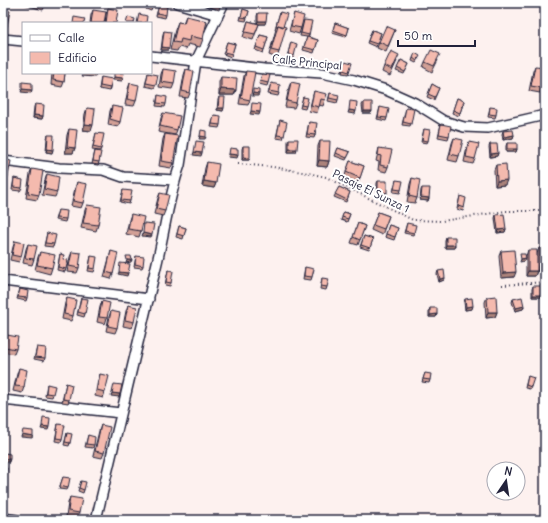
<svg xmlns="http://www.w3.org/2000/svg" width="548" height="523" font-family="Delius,sans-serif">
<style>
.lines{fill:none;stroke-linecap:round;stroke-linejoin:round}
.street-casing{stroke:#22223b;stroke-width:12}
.path{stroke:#22223b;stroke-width:2;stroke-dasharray:1 3;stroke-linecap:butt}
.street{stroke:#fff;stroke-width:9}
.wall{fill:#d2a096;stroke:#22223b}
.shaded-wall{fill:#ab827a;stroke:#22223b}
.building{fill:#f4baae;stroke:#22223b}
.labels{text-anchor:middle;stroke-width:4;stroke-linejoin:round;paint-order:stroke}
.street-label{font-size:11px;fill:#22223b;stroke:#fff}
</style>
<rect width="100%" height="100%" fill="#fdf1ef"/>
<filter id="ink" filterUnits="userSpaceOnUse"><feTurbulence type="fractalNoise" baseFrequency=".025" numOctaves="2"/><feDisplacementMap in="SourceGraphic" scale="8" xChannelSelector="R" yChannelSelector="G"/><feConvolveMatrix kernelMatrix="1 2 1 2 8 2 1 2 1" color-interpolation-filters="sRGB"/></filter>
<g filter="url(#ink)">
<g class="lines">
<g class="street-casing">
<path id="street" d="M177,3L218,15
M3,39L23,41
M151,56L264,69L322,73L354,80L386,90L415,103L444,121L464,127L488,128L545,115
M3,161L59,168L103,170L123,177L175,180
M3,281L149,299
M3,400L121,413
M3,518L17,520
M96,520C116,437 135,354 155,271C164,236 168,199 180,165L196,61L224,3"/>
</g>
<path class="path" d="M238,164L273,167L308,173L326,177L413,220L442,221L506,211H545
M502,285L545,282"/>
<use href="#street" class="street"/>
</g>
<path class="wall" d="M20,3H46L43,10Z
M147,3H154L151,11L146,9Z
M211,3H221L219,10L210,7Z
M159,5L166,15L165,18L156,16Z
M108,8L116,23H105L106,14Z
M243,9L249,11L246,21L240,20Z
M3,10L7,26L5,32L3,31Z
M93,10L104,23H90L91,15Z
M280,12L283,27L279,52L277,58L269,55L276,29H275Z
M258,13L265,24H259L253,40L243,37L248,21L257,23V16Z
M294,13L301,28L299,34L289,31Z
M186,16L203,39L200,47L188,44L186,49L179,47L177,51L170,50L175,30L178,22L183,23Z
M304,20L309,35L308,37L318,40L314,53L303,50L307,37L300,36Z
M335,23L349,28L346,37L332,33Z
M372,30L381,33L376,47L367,43Z
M395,30L386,52L377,48L379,42Z
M164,31L168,50H161L163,34Z
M260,35L268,37L263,53L255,50Z
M227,42L235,44L231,57L223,54Z
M291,42L294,56L293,58L287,57Z
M413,58L419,59L416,63L412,61Z
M401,60L409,64L404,74L396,71Z
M438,60L432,72L423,67L425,62Z
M345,61L349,72L348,74L342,73Z
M397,61L390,76L382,72L384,66Z
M535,66L542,88L540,93L529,91L533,71Z
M163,69L174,84L172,89L159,87L161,74Z
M186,69L190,93L188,98L180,97L184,75Z
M246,71L250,100L248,105L239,104L244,76Z
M52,73H65L64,82L62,87L51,85Z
M148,73L156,85L154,88L145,86Z
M262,74L268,83L267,86L259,84Z
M101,77L110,88L109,91L99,89Z
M221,77L236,90L234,95H219V82Z
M291,82L296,103L294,108L285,107L289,87Z
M130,83L136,101L134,106L125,105L128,89Z
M271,83L279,93L278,96L268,94Z
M432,84L439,88L434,100L427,97Z
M314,91L325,100L323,106L319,105L317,113L309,111Z
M330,93L338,100L337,103L328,101Z
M158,95L166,104L165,107L156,106Z
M219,97L223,111L217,110L218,100Z
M303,97L306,106L305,109L300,108Z
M457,98L464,101L459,116L452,113Z
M364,102L372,111L371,113H363L362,105Z
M35,104L43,116L42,119L33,118L34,107Z
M112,106L120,122L118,127L108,125L110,111Z
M380,107L387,118L386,121L377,119Z
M490,107L496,115L495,118L488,117Z
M87,108L91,131L83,130L85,114Z
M406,108L411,124L410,126L402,125Z
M163,113L177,130L175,135L158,132L161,118Z
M214,115L220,125L219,128L211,127Z
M280,120L284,136L283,139L276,138Z
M309,122L315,135L314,138L306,137Z
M441,124L449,136L448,139L438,137Z
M69,129L75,148L73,153H65L67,135Z
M424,129L428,141L427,143L421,142Z
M503,131L514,135L513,138L503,140L502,134Z
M96,133L101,149L100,151L92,150Z
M165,134L173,163L171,168L159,166L163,139Z
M48,135L52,153L46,152L47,138Z
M454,138L459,156L457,162L448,160L452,143Z
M289,139L296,152H288V141Z
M320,141L329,161L327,167L317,166L318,146Z
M469,142L475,159L473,164L464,162L467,147Z
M507,143L517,149L516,152H506V146Z
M490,144L498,153L497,156L490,157L489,147Z
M243,146L249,160H242V149Z
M338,148L350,152L346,160L335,156Z
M379,148L388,167L386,172L378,170L379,162L376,161Z
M95,151L99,162L98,165L92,164Z
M3,159L7,181L5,186H3Z
M350,161L364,166L358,183L344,178Z
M207,162L216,183L214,188L202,186L205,168Z
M496,165L505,185L495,186L494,170Z
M32,169L39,195L37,200L26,198L30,174Z
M47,174L57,192L55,197L42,195L45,180Z
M14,178L22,188L20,191L12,190Z
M412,178L417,198L415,203L407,202L410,184Z
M396,180L401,190L400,193L393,192Z
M378,181L386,196L377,195V183Z
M77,182L83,203L81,208L71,206L75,188Z
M339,187L350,192L346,202L334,197Z
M422,188L429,198L428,201L420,200L421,190Z
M123,190L130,201L129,204L120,202Z
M160,193L165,211L163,216L154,214L158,198Z
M460,196L464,208L463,211L457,209Z
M87,205L98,225L96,231L81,228L85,210Z
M58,210L66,219L65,222L55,220Z
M344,212L350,214L347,222L341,220Z
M378,212L389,216L382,235L371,230Z
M131,214L141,231L139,237L126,234L129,220Z
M496,215L506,229L505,232L497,233L495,218Z
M358,223L365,226L358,245L351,243Z
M407,223L414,233L413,235L404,233Z
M389,225L398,228L394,240L385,237Z
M179,226L186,228L183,239L176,237Z
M47,233L54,244L53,247L44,246Z
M364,236L373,239L369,250L360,247Z
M446,237L455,245L454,248H445V240Z
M15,241L21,257L19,262L10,260L13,247Z
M28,244L34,259L32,265L23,263L26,249Z
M539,248L545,271H537V254Z
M528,250L537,271L535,276H526V256Z
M111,251L113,274L111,279L104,277Z
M501,251L514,277L501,278L499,256Z
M40,252L52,268L50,274L35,270L38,257Z
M72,252L79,268L77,273L67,272L70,257Z
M60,254L66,269L65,272L57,270Z
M91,256L95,269L94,272L88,271Z
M136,256L143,266L142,268L134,267Z
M305,267L312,277L311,280L303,279Z
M168,270L171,283L170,286L165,285Z
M438,271L445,278L444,280L439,282L437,274Z
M322,278L327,287L326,290L320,289Z
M533,286L542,297H532V289Z
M20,289L27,298L26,301L17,299Z
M487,297L497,312L495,317L486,318L485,302Z
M67,298L73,316L71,321L62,319L65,303Z
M81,298L85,314L84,317L77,315Z
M465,299L472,309L465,310L464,302Z
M513,299L524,306L523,309L515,311L512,302Z
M102,301L107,318L105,324L97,322L100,307Z
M128,305L134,322L132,328L123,326L126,311Z
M430,308L437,314L436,317H429V311Z
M111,311L117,328L115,333L106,331L109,317Z
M7,335L16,349L14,354L3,352L5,341Z
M37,347L45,358L44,361L34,359Z
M19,368L24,387L22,393L13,391L17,374Z
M425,373L430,380L429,383L422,382Z
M100,374L105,392L103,398L95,396L98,380Z
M528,376L531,387L530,389L525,388Z
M66,383L69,400L68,403L62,402Z
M47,384L53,394L52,397L45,396Z
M58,424L62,439L61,442L55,441Z
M101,425L104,453L102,458L93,456L99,431Z
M67,433L70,443L69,446L64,445Z
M88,435L94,445L93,448L85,447Z
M63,477L68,488L67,490L59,489Z
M81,481L84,490L83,493L78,491Z
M70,497L79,513L77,519L66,517L68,503Z"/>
<path class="shaded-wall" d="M258,21H266L265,24H257Z
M162,47L169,48L168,50H161Z
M84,73H96L95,77L82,76Z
M114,77L123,78L122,81L113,80Z
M22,89L32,90L31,93L21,92Z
M221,89L236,90L234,95H219Z
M253,93L259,94L258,96H252Z
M218,108H224L223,111L217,110Z
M349,110L356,111L355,114L348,113Z
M251,111L260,112L259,115L250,114Z
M364,111H372L371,113H363Z
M34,115L43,116L42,119L33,118Z
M85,124L93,125L91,131L83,130Z
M514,135L513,138L503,140L504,137Z
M200,136L206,137L205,139H199Z
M67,147L75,148L73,153H65Z
M47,149L53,150L52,153L46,152Z
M289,149H297L296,152H288Z
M507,149H517L516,152H506Z
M194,152L202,153L201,156L193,155Z
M498,153L497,156L490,157L491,154Z
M229,154L238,155L237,158L228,157Z
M243,157L250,158L249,160H242Z
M319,160L329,161L327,167L317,166Z
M507,180L505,185L495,186L497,181Z
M204,181L216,183L214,188L202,186Z
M378,192L387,193L386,196L377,195Z
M421,197L429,198L428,201L420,200Z
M506,229L505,232L497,233L498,230Z
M143,233L152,235L151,237L142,236Z
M446,245H455L454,248H445Z
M526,258L524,261L520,262L521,259Z
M127,260H132L131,262L126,263Z
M539,265H545V271H537Z
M528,271H537L535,276H526Z
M119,272L128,273L127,276L118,274Z
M516,272L514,277L501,278L503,273Z
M445,278L444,280L439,282L440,279Z
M533,295H543L542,297H532Z
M473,306L472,309L465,310L466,307Z
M524,306L523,309L515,311L516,308Z
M488,312H497L495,317L486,318Z
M437,314L436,317H429L430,315Z
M112,393L120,394L119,397L111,396Z
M42,426L49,427L48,430L41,429Z
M22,434L33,436L32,438L21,437Z
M5,459H10L9,462H4Z
M3,477L6,478L5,481L3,480Z"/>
<path class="building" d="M38,3H46L45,5Z
M148,3H154L152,8L147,6Z
M159,5L167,6L166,15L157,13Z
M108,8L118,10L116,23H106Z
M243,9L249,11L247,18L241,17Z
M3,10L10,11L7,26H3Z
M93,10L106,12L104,23H91Z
M280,12L287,14L283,27L278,25V26H276Z
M258,13H267L266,21H258Z
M294,13L304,16L301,28L291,26Z
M139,14L147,16L146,23H137Z
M186,16L207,21L203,39L190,36L189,41L181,39L180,43L173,42L178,22L184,23Z
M74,17L85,19L84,23H73Z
M128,17L135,19L134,23H126Z
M304,20L312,21L309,35L301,33Z
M248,21L259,24L255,34L245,32Z
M335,23L349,28L347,35L333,30Z
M278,25L286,27L279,52L271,50Z
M386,26L395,30L388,46L379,42Z
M372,30L381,33L377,44L368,41Z
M164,31L171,32L169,48L162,47Z
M260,35L268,37L264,50L256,47Z
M307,37L318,40L315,50L304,47Z
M227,42L235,44L232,54L224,52Z
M291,42L297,44L294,56L288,54Z
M431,50L440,54L434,66L425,62Z
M391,51L399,55L392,70L384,66Z
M415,53L420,56L417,61L413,58Z
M401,60L409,64L405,72L397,68Z
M345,61L352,63L349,72L343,70Z
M535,66L545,67V72L542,88L531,86Z
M163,69L176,71L174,84L161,82Z
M186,69L194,71L190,93L182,91Z
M246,71L255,72L250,100L241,98Z
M54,73H65L64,82L53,80Z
M114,73H124L123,78L114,77Z
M148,73L158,75L156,85L146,83Z
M262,74L270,75L268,83L260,81Z
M101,77L112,79L110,88L100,86Z
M221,77L237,78L236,90L221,89Z
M22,82L32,83V90L22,89Z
M291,82L300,84L296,103L287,101Z
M130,83L139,85L136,101L127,99Z
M271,83L280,85L279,93L269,91Z
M432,84L439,88L435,97L428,94Z
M253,89L259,90V94L253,93Z
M314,91L327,94L325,100L321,99L319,107L311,105Z
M330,93L339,95L338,100L329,98Z
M158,95L167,97L166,104L157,103Z
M219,97H225L224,108H218Z
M303,97L308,98L306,106L301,105Z
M457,98L464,101L460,113L453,110Z
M350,101L357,102L356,111L349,110Z
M364,102H372V111H364Z
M252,103L261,104L260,112L251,111Z
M35,104L44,105L43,116L34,115Z
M112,106L123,108L120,122L110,119Z
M380,107L389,109L387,118L378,117Z
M490,107L497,108L496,115L489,114Z
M87,108L95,109L93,125L85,124Z
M406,108L414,109L411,124L403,122Z
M163,113L180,116L177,130L160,126Z
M214,115L221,116L220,125L212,124Z
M280,120L287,122L284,136L277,135Z
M309,122L317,123L315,135L307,134Z
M441,124L451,126L449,136L439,134Z
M69,129L77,130L75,148L67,147Z
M424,129L430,130L428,141L422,140Z
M201,130L206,131V137L200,136Z
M513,130L514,135L504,137L503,131Z
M96,133L104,134L101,149L93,147Z
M165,134L178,136L173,163L161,161Z
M48,135H54L53,150L47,149Z
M454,138L463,140L459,156L450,154Z
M289,139H298L297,149H289Z
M196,141L204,142L202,153L194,152Z
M320,141H330L329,161L319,160Z
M469,142L479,144L475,159L466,157Z
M507,143H517V149H507Z
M490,144H497L498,153L491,154Z
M243,146H250V158L243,157Z
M230,148L238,149V155L229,154Z
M338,148L350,152L347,158L336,153Z
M379,148L392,150L388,167L380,165L381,156L378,155Z
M95,151L101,152L99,162L93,161Z
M3,159L11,161L7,181L3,180Z
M350,161L364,166L360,178L346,172Z
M207,162L219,164L216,183L204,181Z
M506,164L507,180L497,181L496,165Z
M32,169L43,171L39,195L28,193Z
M47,174L59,177L57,192L44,189Z
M14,178L23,180L22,188L13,187Z
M412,178L420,180L417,198L409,196Z
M396,180L403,181L401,190L394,189Z
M378,181H387V193L378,192Z
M77,182L87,184L83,203L73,201Z
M339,187L350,192L347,200L335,194Z
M422,188H430L429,198L421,197Z
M123,190L132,191L130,201L121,200Z
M160,193L169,195L165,211L156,209Z
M460,196L466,198L464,208L458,206Z
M87,205L101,207L98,225L83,223Z
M58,210L67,211L66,219L56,218Z
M344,212L350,214L348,219L342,217Z
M378,212L389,216L384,229L373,225Z
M131,214L144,217L141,231L128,229Z
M504,214L506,229L498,230L496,215Z
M144,223L154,224L152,235L143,233Z
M358,223L365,226L360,240L353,237Z
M407,223L416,225L414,233L405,231Z
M389,225L398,228L395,237L386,234Z
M179,226L186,228L184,236L177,234Z
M47,233L56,235L54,244L45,243Z
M364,236L373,239L370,248L361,245Z
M446,237H455V245H446Z
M15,241L24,243L21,257L12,255Z
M28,244L37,246L34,259L25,258Z
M539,248H545V265H539Z
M514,250L516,272L503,273L501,251Z
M528,250H537V271H528Z
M111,251L118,253L113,274L106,272Z
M3,252L6,253L4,264H3Z
M40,252L55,255L52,268L37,265Z
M72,252L81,253L79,268L69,266Z
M60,254L64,255L63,259L68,260L66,269L58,267Z
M520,254H525L526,258L521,259Z
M91,256L97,257L95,269L89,268Z
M126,256H131L132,260H127Z
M136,256L144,257L143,266L135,264Z
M120,263L130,264L128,273L119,272Z
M305,267L314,269L312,277L304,276Z
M168,270L173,271L171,283L166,282Z
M444,270L445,278L440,279L438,271Z
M322,278L329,279L327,287L321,286Z
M533,286H543V295H533Z
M20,289L28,291L27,298L18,297Z
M496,296L497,312H488L487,297Z
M522,297L524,306L516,308L513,299Z
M67,298L76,300L73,316L64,314Z
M81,298L88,299L85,314L78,312Z
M472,298L473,306L466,307L465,299Z
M102,301L110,303L107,318L99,317Z
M128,305L137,307L134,322L125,320Z
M430,308H437V314L430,315Z
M111,311L120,313L117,328L108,326Z
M7,335L18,337L16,349L5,347Z
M37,347L46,348L45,358L35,357Z
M19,368L27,370L24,387L15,386Z
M425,373L431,374L430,380L423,379Z
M100,374L109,376L105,392L97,390Z
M528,376L534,378L531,387L526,385Z
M66,383L72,385L69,400L63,399Z
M47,384L55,386L53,394L46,393Z
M114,384L122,385L120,394L112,393Z
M43,417L50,418L49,427L42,426Z
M58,424L65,425L62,439L56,438Z
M101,425L110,427L104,453L95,451Z
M23,430L33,431V436L22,434Z
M67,433L72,434L70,443L65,442Z
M88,435L95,437L94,445L86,444Z
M5,453L10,454V459H5Z
M3,467L7,468L6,478L3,477Z
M63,477L70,478L68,488L60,486Z
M81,481L86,482L84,490L79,488Z
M70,497L82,499L79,513L68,511Z"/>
</g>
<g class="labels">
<g class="street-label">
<text transform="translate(307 62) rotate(6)" y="4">Calle Principal</text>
<text transform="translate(371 191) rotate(26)" y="4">Pasaje El Sunza 1</text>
</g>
</g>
<rect width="548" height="523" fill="none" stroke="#fff" stroke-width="16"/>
<rect x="8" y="8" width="532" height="507" fill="none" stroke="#22223b" stroke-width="1.5" filter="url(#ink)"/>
<rect x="22" y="22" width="130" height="52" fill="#ffffff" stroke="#a7a7b1"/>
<rect x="30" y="35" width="20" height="6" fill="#ffffff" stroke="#a7a7b1"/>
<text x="58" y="42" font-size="12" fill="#22223b">Calle</text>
<rect x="30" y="52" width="20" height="12" fill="#f4baae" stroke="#a7a7b1"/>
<text x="58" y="62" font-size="12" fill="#22223b">Edificio</text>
<g transform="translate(506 481) rotate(13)"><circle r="19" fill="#ffffff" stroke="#a7a7b1"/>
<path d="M0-3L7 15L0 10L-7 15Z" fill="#22223b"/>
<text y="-6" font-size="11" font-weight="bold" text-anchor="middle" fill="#22223b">N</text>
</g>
<path d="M398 40v6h77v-6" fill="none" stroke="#22223b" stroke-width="2"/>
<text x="404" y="40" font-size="12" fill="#22223b" stroke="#ffffff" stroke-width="3" paint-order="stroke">50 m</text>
</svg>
